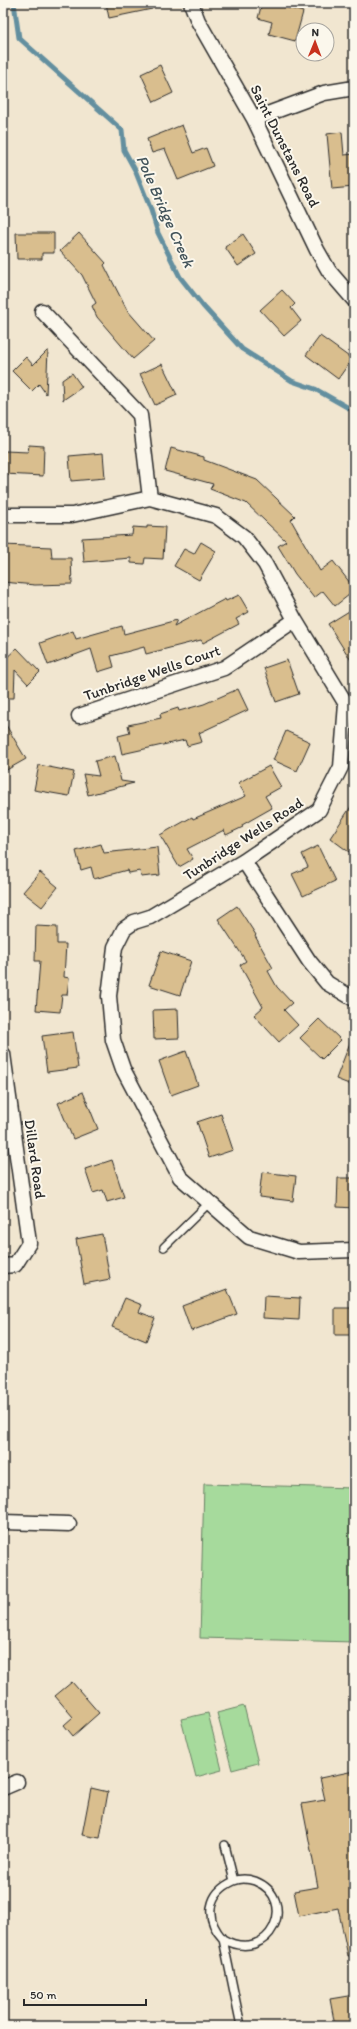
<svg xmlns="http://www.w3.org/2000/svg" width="357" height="2029" font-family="Itim,sans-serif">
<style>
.green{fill:#a6da9c;stroke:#688264}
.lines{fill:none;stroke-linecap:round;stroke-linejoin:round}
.stream{stroke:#648f9f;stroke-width:5}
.building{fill:#d9be8e;stroke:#2b2b2b}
.service-casing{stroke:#2b2b2b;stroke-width:10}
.minor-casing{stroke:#2b2b2b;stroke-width:17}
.service{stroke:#fbf7ec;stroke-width:7}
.minor{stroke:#fbf7ec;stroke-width:14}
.labels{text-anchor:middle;stroke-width:4;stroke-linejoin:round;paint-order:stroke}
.street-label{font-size:15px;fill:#2b2b2b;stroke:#fbf7ec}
.water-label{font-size:16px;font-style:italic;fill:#43545b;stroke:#fbf7ec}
</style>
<rect width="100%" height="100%" fill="#f1e6d0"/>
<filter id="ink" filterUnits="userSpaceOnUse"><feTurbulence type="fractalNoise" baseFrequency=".025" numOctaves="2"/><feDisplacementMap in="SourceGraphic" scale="8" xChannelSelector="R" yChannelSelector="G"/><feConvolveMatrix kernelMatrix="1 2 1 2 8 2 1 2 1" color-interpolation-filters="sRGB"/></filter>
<g filter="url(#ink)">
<path class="green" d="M204,1484L354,1488V1642L200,1638Z
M244,1706L258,1763L232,1770L217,1713Z
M208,1713L222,1770L196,1777L181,1719Z"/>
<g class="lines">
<path class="stream" d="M14,3L19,38L122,130L124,150L135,170L151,210L158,233L180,277L203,306L242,349L292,381L315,389L354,411"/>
</g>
<path class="building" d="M106,3H151L152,9L109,18Z
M262,3H271L303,12L295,41L269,34L272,22L258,18Z
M160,65L173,93L154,102L141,74Z
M182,125L193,153L206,148L213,166L178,180L165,149L152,153L147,139Z
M342,132L344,155L354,154V187L332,189L327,134Z
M16,233H54V253H42V259H17Z
M79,233L106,263L104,265L127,310L154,341L133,359L97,317L92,306L96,303L82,275L60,251Z
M243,234L256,254L238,266L225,247Z
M282,290L295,304L291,308L301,321L284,336L260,310Z
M320,336L352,359L338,379L306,355Z
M48,350L46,394L39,384L32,391L12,371L26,357L33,365Z
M162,364L177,395L155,405L140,374Z
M72,373L82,387L63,400L62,380Z
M29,445L44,446L43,476L4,474L5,451L28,452Z
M171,448L204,457V460L257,480L295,516L291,520L320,571L333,561L354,588V591L335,606L323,591L314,598L295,574L278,546L286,541L246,503L210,489L213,484L165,471Z
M103,453L105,478L71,481L69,456Z
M147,526L165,527L163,559L145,558L144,564L131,563V558L84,562L82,538L132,535L133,527L147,528Z
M201,542L216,551L199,580L174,566L184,549L194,554Z
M3,545L51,547L52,558H71L72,584L35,585L3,582Z
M239,595L249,612L236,619L239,624L203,643L201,640L146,654L144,647L111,656L114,667L98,672L91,649L48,665L40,643L73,631L76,639L122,626L124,634L177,620L174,626L225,599L226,601Z
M354,608V665L328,624Z
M17,648L40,672L28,684L15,670L14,698H3V661Z
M287,660L299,694L276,702L264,668Z
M238,689L248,710L199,733L202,742L187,746L185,740L122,754L118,736L130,733L128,725L161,718L160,714L178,708L179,711L204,704Z
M3,720L26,759L3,772Z
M286,731L310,742L297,771L273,760Z
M115,756L121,781L134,783L88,795L83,774L99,776L95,761Z
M39,765L74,772L69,796L34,790Z
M269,766L281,787L265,796L272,808L242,825L243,827L226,835L224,830L187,849L193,859L179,867L160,835L192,817L193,819L246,796L238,783Z
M354,802V845L349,852L330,838Z
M101,844L104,853L157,847L160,875L141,877L140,871L128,873L127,870L94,879L91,867L81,870L76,851Z
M318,846L335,881L303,896L292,874L308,867L302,854Z
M40,872L58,887L42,907L23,892Z
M237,906L256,935L255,936L273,968L268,971L277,987L292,1003L284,1010L298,1025L279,1042L254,1015L263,1007L240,965L246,961L218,919Z
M36,926L57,927V944H66L64,977L69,978L67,995H62L60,1012L36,1010L40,961H35Z
M161,951L191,961L180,995L149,985Z
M178,1009L179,1038L154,1039L153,1010Z
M319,1019L341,1040L322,1059L300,1038Z
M73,1032L78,1068L47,1072L42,1036Z
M353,1035H354V1086L336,1079Z
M186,1051L198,1085L171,1095L159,1061Z
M83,1092L98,1129L73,1139L58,1103Z
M221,1114L233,1150L209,1158L197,1122Z
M112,1160L124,1197L107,1202L103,1190L93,1193L85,1169Z
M262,1172L296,1176L293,1201L259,1197Z
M338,1178H354V1208L337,1207Z
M102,1234L110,1279L84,1284L76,1239Z
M227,1289L237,1314L191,1331L182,1306Z
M264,1296L300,1298L299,1320L263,1318Z
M125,1298L142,1305L139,1312L155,1318L146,1341L112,1327Z
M335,1308H354V1335H335Z
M72,1682L99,1713L73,1736L64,1725L73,1717L55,1696Z
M354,1771V1955L348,1956L338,1908L299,1916L294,1891L318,1887L302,1804L325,1800L320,1778Z
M91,1788L108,1792L100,1838L82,1835Z
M354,1995V2026H335L330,1999Z"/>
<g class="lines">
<g class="service-casing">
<path id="service" d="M164,1247L209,1203
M225,1845L234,1881
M223,1939C270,1966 300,1899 255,1881C249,1879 241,1878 234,1881C207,1893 204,1918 223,1939L241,2026"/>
</g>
<g class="minor-casing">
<path id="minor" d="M191,3L198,21L254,119L317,250L329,271L354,300
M254,119L324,93L354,88
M42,311L140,415L150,498
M3,515H72L150,498L216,516L244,537L265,564L295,620L346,704L341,767L319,810L244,861L150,917L134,922L124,929L115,947L109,996L113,1040L123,1069L180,1177L249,1237L299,1252L354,1250
M79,716L224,668L295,620
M244,861L309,961L327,983L354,999
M3,1054L29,1243L15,1265L3,1266
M3,1522L69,1524
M3,1788L17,1782"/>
</g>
<use href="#service" class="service"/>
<use href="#minor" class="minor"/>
</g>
</g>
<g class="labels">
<g class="street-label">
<text transform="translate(285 146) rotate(63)" y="5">Saint Dunstans Road</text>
<text transform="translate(152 673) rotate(-19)" y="5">Tunbridge Wells Court</text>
<text transform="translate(243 839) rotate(-33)" y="5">Tunbridge Wells Road</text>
<text transform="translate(35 1159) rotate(82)" y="5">Dillard Road</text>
</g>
<g class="water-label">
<text transform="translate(166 211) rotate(66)" y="6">Pole Bridge Creek</text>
</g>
</g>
<rect width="357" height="2029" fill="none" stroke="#fbf7ec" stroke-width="16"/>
<rect x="8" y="8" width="341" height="2013" fill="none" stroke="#2b2b2b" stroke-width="1.5" filter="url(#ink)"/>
<g transform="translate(315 42) rotate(1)"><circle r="19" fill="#fbf7ec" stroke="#a8a59f"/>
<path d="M0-3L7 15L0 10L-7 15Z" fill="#c8321e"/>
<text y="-6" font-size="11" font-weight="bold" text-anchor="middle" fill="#2b2b2b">N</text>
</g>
<path d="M24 1999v6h122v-6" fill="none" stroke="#2b2b2b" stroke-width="2"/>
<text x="30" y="1999" font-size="12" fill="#2b2b2b" stroke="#fbf7ec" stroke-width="3" paint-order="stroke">50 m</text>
</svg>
